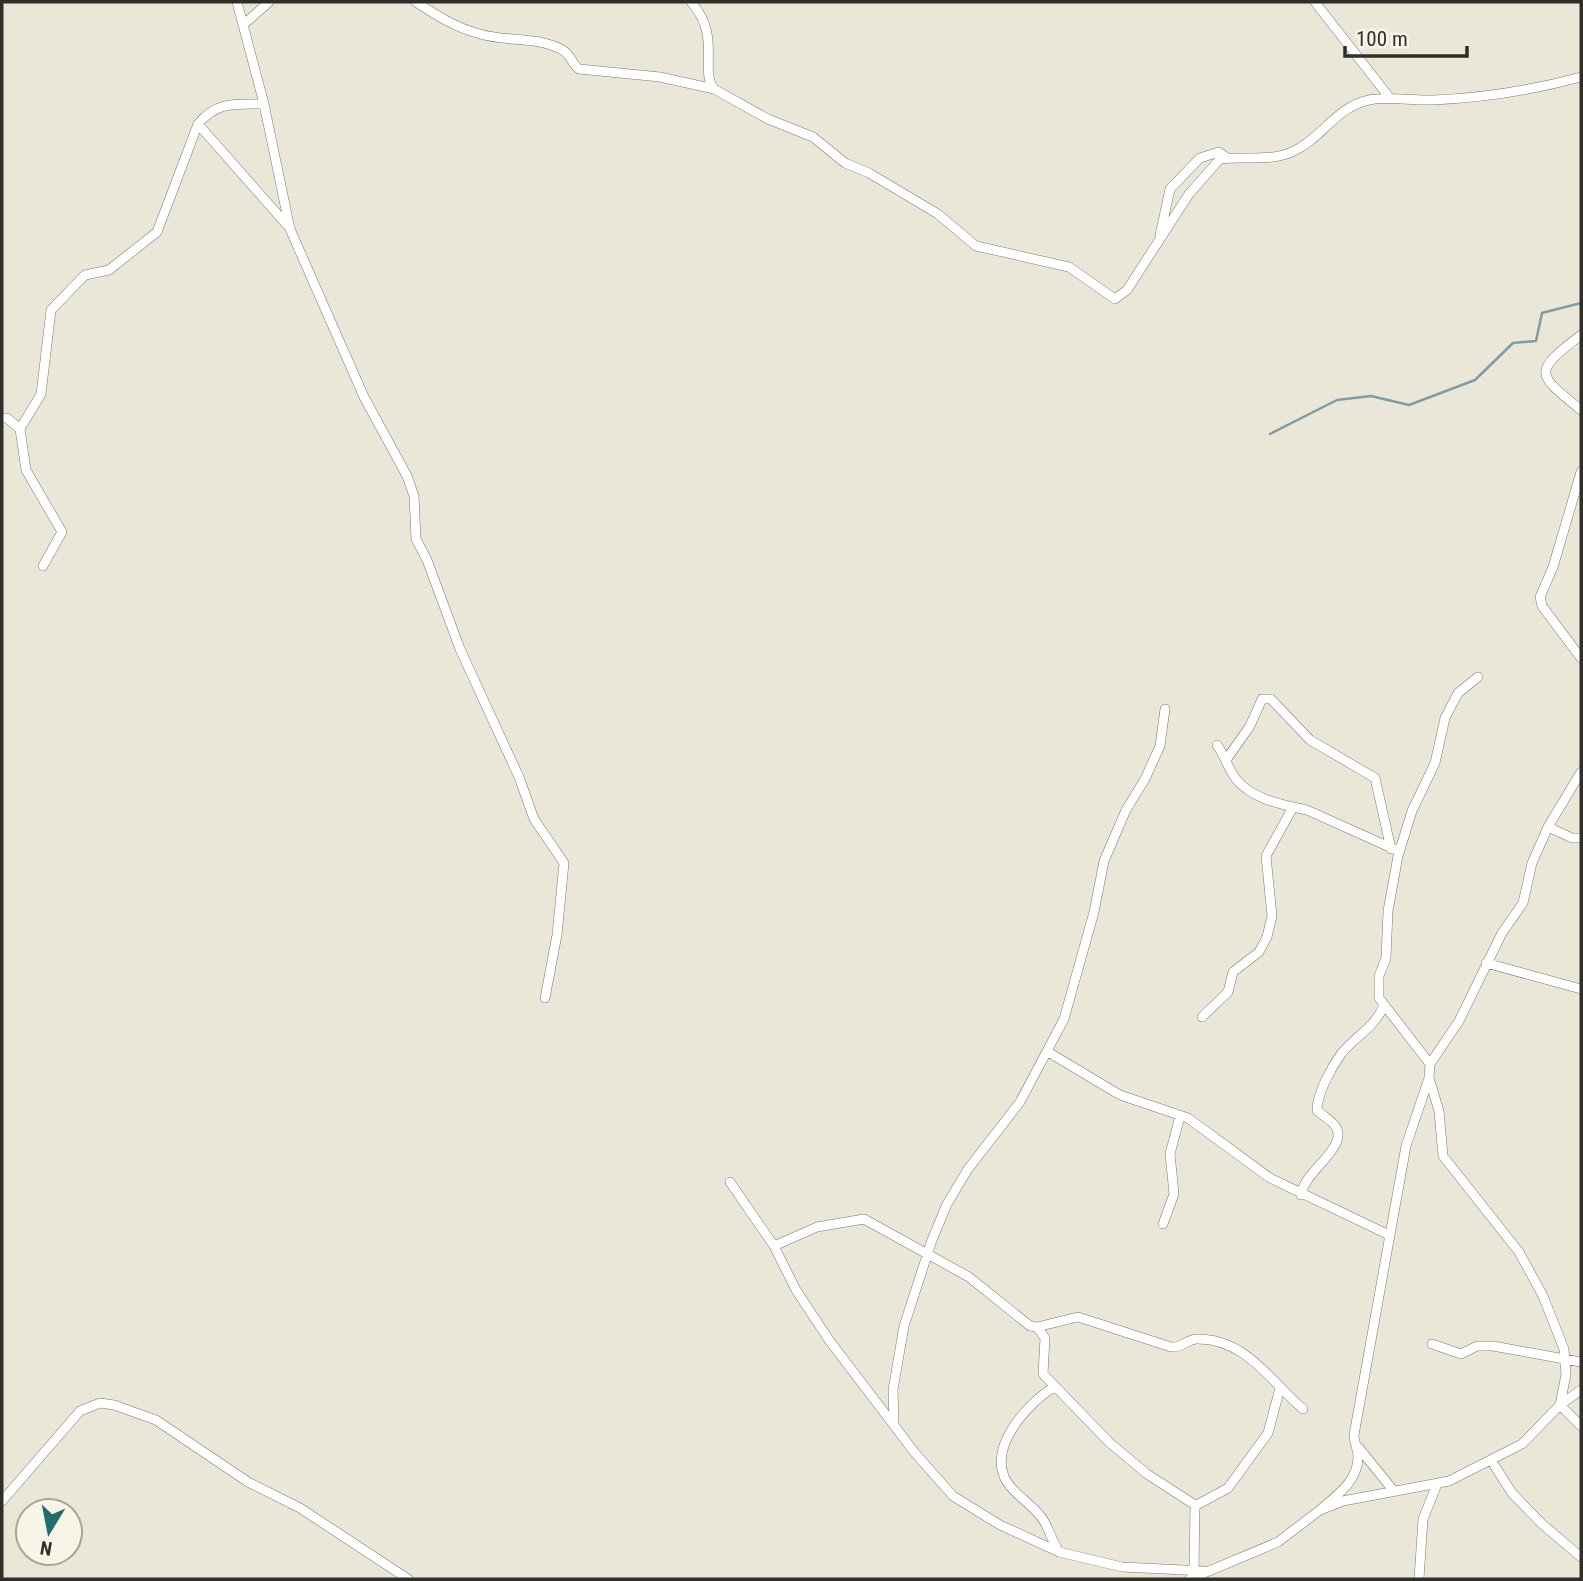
<svg xmlns="http://www.w3.org/2000/svg" width="1583" height="1581" font-family="'Roboto Condensed',sans-serif">
<style>
.lines{fill:none;stroke-linecap:round;stroke-linejoin:round}
.stream{stroke:#7e9ca9;stroke-width:2.5}
.street-casing{stroke:#7b786c;stroke-width:10}
.street{stroke:#fff;stroke-width:9}
</style>
<rect width="100%" height="100%" fill="#eae7d9"/>
<g class="lines">
<path class="stream" d="M1270,434L1337,400L1371,396L1409,405L1475,380L1513,343L1536,341L1542,313L1581,303"/>
<g class="street-casing">
<path id="street" d="M237,2L264,104L290,229L364,397L407,476L414,496L416,539L427,560L460,649L519,777L534,819L564,863L557,935L545,998
M416,2C436,15 456,28 480,34C506,42 535,36 561,49C571,54 571,63 579,69L660,77L714,89
M691,2C722,36 699,71 714,89L768,119L813,137L845,163L869,173L938,214L976,246L1069,267L1115,299L1127,290L1189,194L1220,159C1243,156 1272,162 1294,151C1322,138 1336,107 1369,100C1390,96 1411,101 1433,100C1483,98 1533,90 1581,77
M1315,2L1389,97
M243,25L269,2
M198,124L287,225
M1160,235L1170,189L1200,158L1219,152L1227,158
M1581,335C1533,372 1535,373 1581,410
M2,418H7L20,429
M1581,472L1553,567L1540,597L1542,606L1581,658
M43,566L62,532L26,470L20,429L41,394L51,310L85,275L109,270L157,232L198,124C217,101 236,104 264,104
M1217,745C1225,756 1228,769 1236,779C1253,800 1284,805 1307,810L1396,850
M1226,760L1250,726L1262,699H1271L1310,740L1375,778L1391,849
M1548,827L1572,838H1581
M1486,963L1581,989
M1202,1017L1228,992L1233,972L1259,952L1267,937L1272,916L1266,856L1292,809
M1048,1052L1120,1095L1188,1118L1270,1178L1389,1235
M1430,1064L1379,998V976L1386,958L1388,911L1398,856L1412,811L1435,763L1445,718L1458,693L1478,677
M1429,1078L1439,1111L1443,1156L1519,1252L1543,1296L1564,1349L1566,1374L1560,1405L1581,1426
M730,1182L774,1246L796,1290L829,1340L915,1453L953,1496L1000,1525L1059,1552L1122,1567L1205,1571
M1301,1195C1303,1173 1345,1150 1337,1129C1334,1121 1322,1116 1317,1110C1317,1094 1331,1068 1341,1054C1355,1036 1375,1028 1384,1005
M1163,1224L1174,1194L1170,1154L1180,1116
M774,1246L817,1227L864,1219L969,1277L1030,1326L1037,1327L1078,1317L1171,1347C1183,1348 1186,1340 1196,1339C1246,1338 1270,1381 1303,1409
M1037,1327L1045,1338L1043,1374L1110,1443L1147,1474L1195,1505L1194,1571
M1432,1344L1461,1354L1477,1346H1493L1581,1362
M1054,1387C1028,1403 986,1448 1007,1482C1016,1496 1032,1504 1042,1518C1049,1528 1052,1541 1059,1552
M894,1422L893,1390L904,1326L932,1240L947,1204L968,1169L1020,1102L1064,1019L1094,912L1104,861L1126,810L1145,779L1160,746L1165,709
M1359,1448L1393,1490
M1491,1460L1512,1493L1541,1523L1581,1557
M2,1501L80,1411L100,1403L114,1405L156,1420L248,1482L300,1508L408,1579
M1195,1506L1228,1488L1268,1433L1280,1388
M1320,1510C1337,1495 1358,1481 1358,1457C1358,1449 1354,1442 1354,1435L1406,1146L1429,1078L1430,1064L1459,1021L1502,933L1523,903L1532,863L1548,827L1581,772
M1190,1579L1278,1542L1320,1510L1343,1501L1449,1481L1522,1444L1560,1405L1581,1390
M1419,1579L1423,1519L1437,1484"/>
</g>
<use href="#street" class="street"/>
</g>
<rect width="1583" height="1581" fill="none" stroke="#302e29" stroke-width="7"/>
<g transform="translate(49 1532) rotate(190)"><circle r="33" fill="#f7f5e7" stroke="#a7a59b" stroke-width="2"/>
<path d="M0-5L12 26L0 18L-12 26Z" fill="#216d6d"/>
<text y="-10" font-size="19" font-weight="bold" text-anchor="middle" fill="#302e29">N</text>
</g>
<path d="M1345 46v10h122v-10" fill="none" stroke="#302e29" stroke-width="3.5"/>
<text x="1356" y="46" font-size="21" fill="#302e29" stroke="#f7f5e7" stroke-width="5" paint-order="stroke">100 m</text>
</svg>
